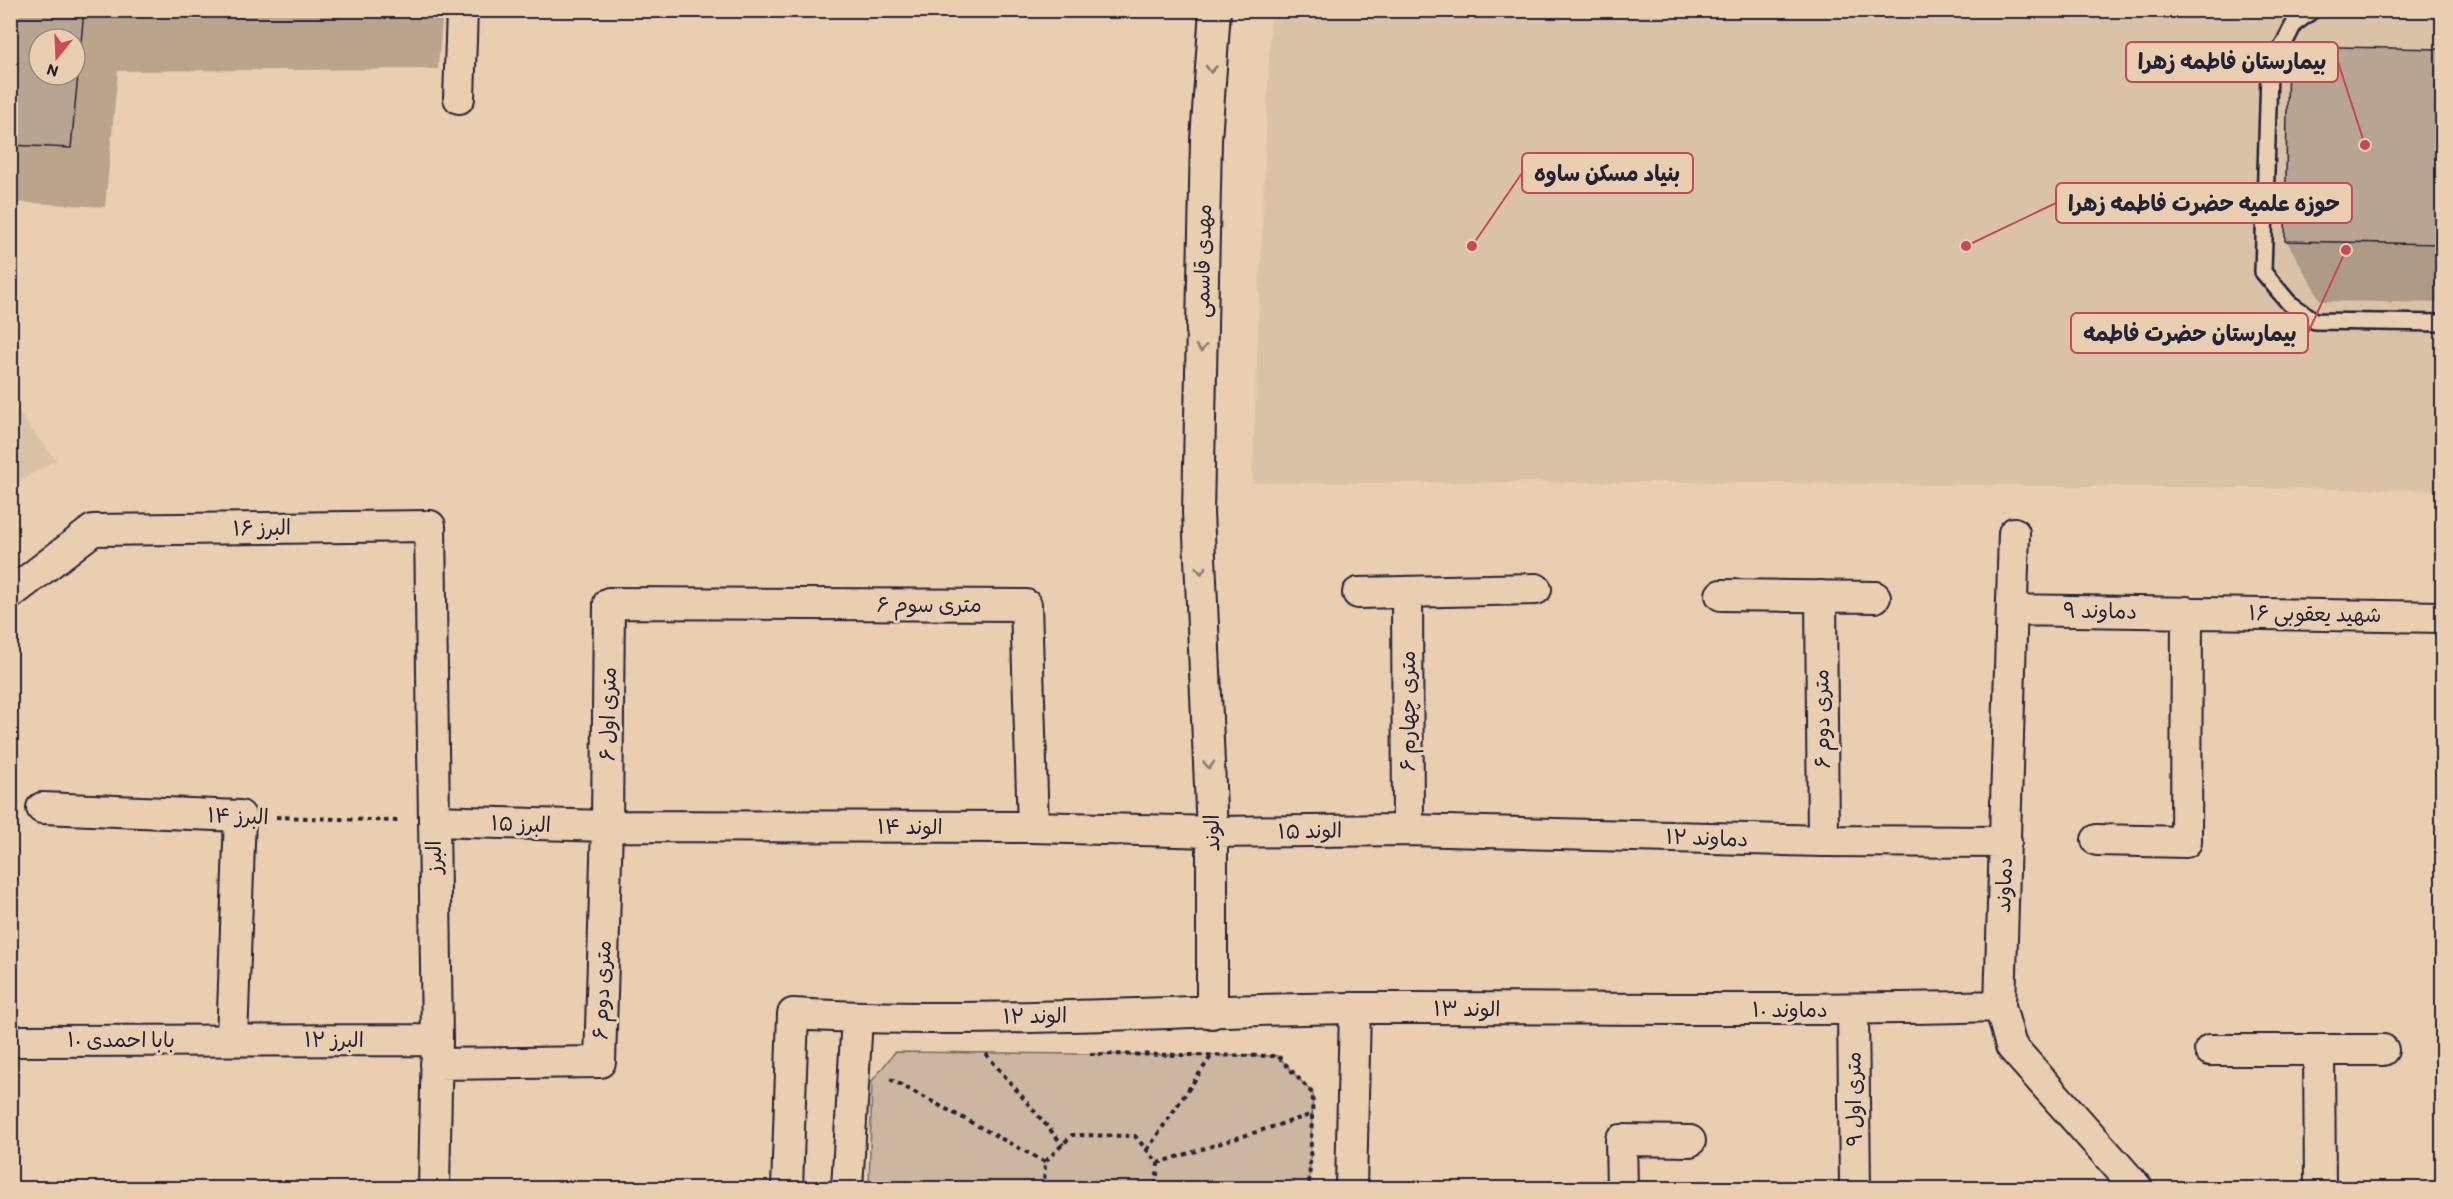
<svg xmlns="http://www.w3.org/2000/svg" width="2453" height="1199" font-family="Itim,'Playpen Sans Arabic',sans-serif">
<style>
.built{fill:#dac2a7}
.green{fill:#ccb69f;stroke:#776c6d;stroke-width:1.5}
.shadow{fill:#0003;fill-rule:evenodd}
.building{fill:#b7a493;stroke:#22223b;stroke-width:1.5;fill-rule:evenodd}
.lines{fill:none;stroke-linecap:round;stroke-linejoin:round}
.lane-casing{stroke:#22223b;stroke-width:20}
.street-casing{stroke:#22223b;stroke-width:34}
.path{stroke:#22223b;stroke-width:4;stroke-dasharray:4.5 4.5;stroke-linecap:butt}
.lane{stroke:#e9cfb0;stroke-width:15}
.street{stroke:#e9cfb0;stroke-width:30}
.oneway{stroke:#867876}
.labels{text-anchor:middle;stroke-width:6;stroke-linejoin:round;paint-order:stroke}
.street-label{font-size:21px;fill:#22223b;stroke:#e9cfb0}
.leader{fill:none;stroke:#c84759;stroke-width:2}
.callout-dot{fill:#c84759;stroke:#e9cfb0;stroke-width:2}
.callout{fill:#e9cfb0;stroke:#c84759;stroke-width:2}
.callout-label{font-size:22px;text-anchor:middle;font-weight:bold;fill:#22223b}
</style>
<rect width="100%" height="100%" fill="#e9cfb0"/>
<filter id="ink" filterUnits="userSpaceOnUse"><feTurbulence type="fractalNoise" baseFrequency=".0167" numOctaves="2"/><feDisplacementMap in="SourceGraphic" scale="12" xChannelSelector="R" yChannelSelector="G"/><feConvolveMatrix kernelMatrix="1 2 1 2 8 2 1 2 1" color-interpolation-filters="sRGB"/></filter>
<g filter="url(#ink)">
<path class="built" d="M1271,11H2442V490L1679,482L1252,483Z
M10,402L56,460L11,486H10Z"/>
<path class="green" d="M895,1052L1278,1056L1313,1094L1309,1188H869L872,1081Z"/>
<path class="shadow" d="M10,10H443L438,69L118,71L105,207L10,202ZM39,39H75V75H39Z
M2290,47L2442,50V303L2321,301L2286,240Z
M10,820L11,821L17,951L10,952Z"/>
<path class="building" d="M10,10H227L84,11L71,148L10,145ZM39,39H75V75H39Z
M2288,46L2442,49V244L2285,241Z"/>
<g class="lines">
<g class="lane-casing">
<path id="lane" d="M2313,10L2294,24L2269,73L2263,272L2289,303L2315,321L2442,323"/>
</g>
<g class="street-casing">
<path id="street" d="M459,98L462,10
M2014,533L2000,1006L2011,1046L2137,1188
M1358,593L1536,589
M1407,593L1408,830
M10,594L93,530L430,526L437,1040L434,1188
M1721,595L1875,597
M1821,596L1823,841
M2012,610L2442,617
M42,808L240,816L232,1040
M434,821L607,826L1033,827L1212,832L1408,830L1823,841L2006,842
M2097,840L2186,842L2187,612
M1853,1010L1855,1188
M1212,1013V832L1198,512L1206,140L1215,10
M10,1041L437,1040
M2210,1050H2383
M2319,1050L2320,1188
M436,1064L600,1062L607,826L609,603L1026,605L1033,827
M787,1188L793,1014C981,1025 1169,1010 1357,1008C1571,1007 1786,1012 2000,1006
M847,1188L857,1018
M1351,1188L1355,1008
M1622,1188L1621,1140L1690,1141"/>
</g>
<path class="path" d="M276,817L400,821
M986,1054L1063,1145
M1090,1054L1278,1056L1313,1094L1309,1188
M890,1079L1045,1162
M1147,1150L1212,1055
M1158,1163L1313,1114
M1044,1188L1045,1162L1072,1135L1135,1136L1158,1163L1156,1188"/>
<use href="#lane" class="lane"/>
<use href="#street" class="street"/>
</g>
<defs><path id="oneway-chevron" d="M-2-3.5L2.5 0L-2 3.5" fill="none" stroke-width="1.6" stroke-linecap="round" stroke-linejoin="round" transform="scale(1.5)"/></defs>
<g class="oneway">
<use href="#oneway-chevron" transform="translate(1211 69) rotate(94)"/>
<use href="#oneway-chevron" transform="translate(1201 348) rotate(91)"/>
<use href="#oneway-chevron" transform="translate(1201 570) rotate(87)"/>
<use href="#oneway-chevron" transform="translate(1209 765) rotate(87)"/>
</g>
</g>
<g class="labels">
<g class="street-label">
<text transform="translate(1203 261) rotate(-89)" y="7">مهدی قاسمی</text>
<text transform="translate(262 528) rotate(-1)" y="7">البرز ۱۶</text>
<text x="929" y="612">۶ متری سوم</text>
<text transform="translate(2100 611) rotate(1)" y="7">دماوند ۹</text>
<text transform="translate(2315 614) rotate(1)" y="7">شهید یعقوبی ۱۶</text>
<text transform="translate(1408 711) rotate(-90)" y="7">۶ متری چهارم</text>
<text transform="translate(608 714) rotate(-89)" y="7">۶ متری اول</text>
<text transform="translate(1822 719) rotate(-91)" y="7">۶ متری دوم</text>
<text transform="translate(238 816) rotate(2)" y="7">البرز ۱۴</text>
<text transform="translate(521 824) rotate(2)" y="7">البرز ۱۵</text>
<text x="910" y="834">الوند ۱۴</text>
<text transform="translate(1310 831) rotate(-1)" y="7">الوند ۱۵</text>
<text transform="translate(1212 833) rotate(-91)" y="7">الوند</text>
<text transform="translate(1707 838) rotate(2)" y="7">دماوند ۱۲</text>
<text transform="translate(434 857) rotate(-91)" y="7">البرز</text>
<text transform="translate(2004 885) rotate(-88)" y="7">دماوند</text>
<text transform="translate(602 990) rotate(-88)" y="7">۶ متری دوم</text>
<text x="1467" y="1016">الوند ۱۳</text>
<text x="1790" y="1017">دماوند ۱۰</text>
<text transform="translate(1035 1016) rotate(-1)" y="7">الوند ۱۲</text>
<text x="121" y="1047">بابا احمدی ۱۰</text>
<text x="334" y="1047">البرز ۱۲</text>
<text transform="translate(1854 1099) rotate(-91)" y="7">۹ متری اول</text>
</g>
</g>
<path class="leader" d="M2365 145L2338 62M1472 246L1522 173M1966 246L2056 203M2346 250L2308 333"/>
<g class="callout-dot">
<circle cx="2365" cy="145" r="6"/>
<circle cx="1472" cy="246" r="6"/>
<circle cx="1966" cy="246" r="6"/>
<circle cx="2346" cy="250" r="6"/>
</g>
<g class="callout">
<rect x="2126" y="42" width="212" height="40" rx="6"/>
<rect x="1522" y="153" width="171" height="40" rx="6"/>
<rect x="2056" y="183" width="296" height="40" rx="6"/>
<rect x="2071" y="313" width="237" height="40" rx="6"/>
</g>
<g class="callout-label">
<text x="2232" y="69">بیمارستان فاطمه زهرا</text>
<text x="1607" y="181">بنیاد مسکن ساوه</text>
<text x="2204" y="211">حوزه علمیه حضرت فاطمه زهرا</text>
<text x="2190" y="341">بیمارستان حضرت فاطمه</text>
</g>
<rect width="2453" height="1199" fill="none" stroke="#e9cfb0" stroke-width="36"/>
<rect x="18" y="18" width="2417" height="1163" fill="none" stroke="#22223b" stroke-width="2" filter="url(#ink)"/>
<g transform="translate(57 57) rotate(198)"><circle r="28" fill="#e9cfb0" stroke="#998a81" stroke-width="1.5"/>
<path d="M0-4.5L10 22L0 15L-10 22Z" fill="#d1495b"/>
<text y="-9" font-size="16" font-weight="bold" text-anchor="middle" fill="#22223b">N</text>
</g>
</svg>
